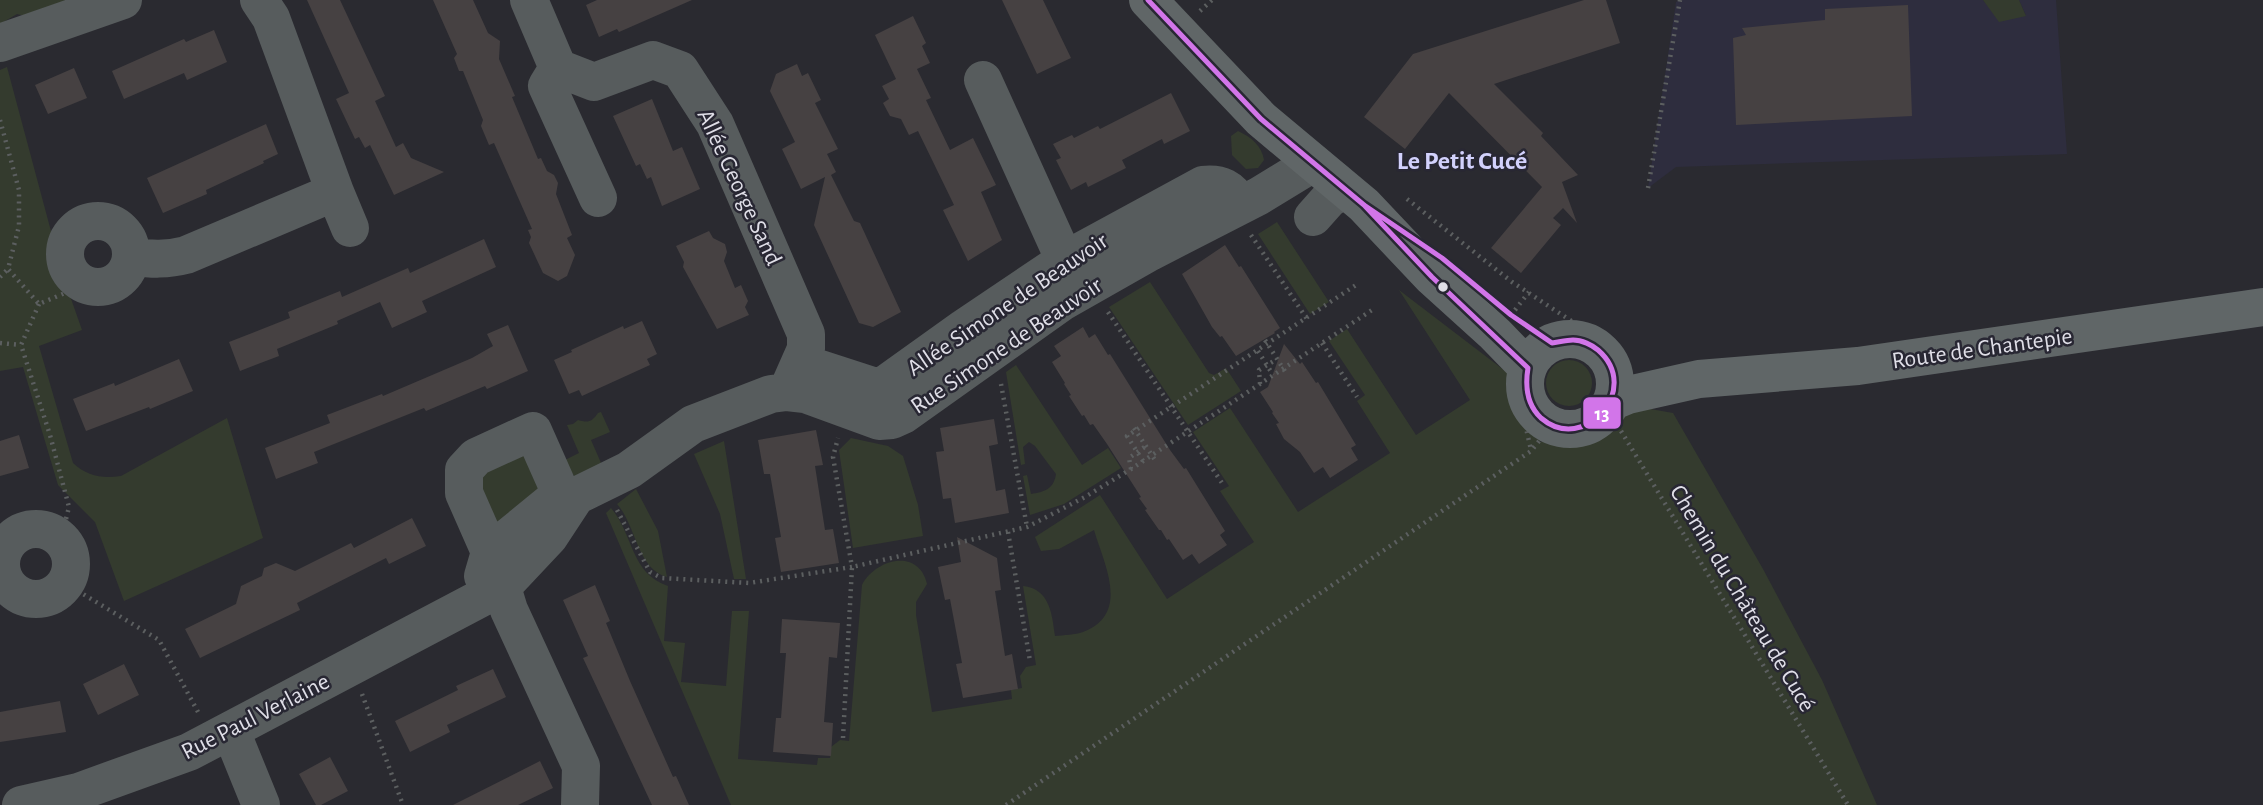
<svg xmlns="http://www.w3.org/2000/svg" width="2263" height="805" font-family="'Alegreya Sans',sans-serif">
<style>
.built{fill:#2e2d3e}
.green{fill:#343b2e}
.building{fill:#464142}
.lines{fill:none;stroke-linecap:round;stroke-linejoin:round}
.path{stroke:#5c5f60;stroke-width:4.5;stroke-dasharray:2 5;stroke-linecap:butt}
.minor{stroke:#575c5d;stroke-width:38}
.major{stroke:#606667;stroke-width:38}
.path-bridge{stroke:#5c5f60;stroke-width:4.5;stroke-dasharray:2 5;stroke-linecap:butt}
.bus-1-casing{stroke:#282733;stroke-width:10}
.bus-1{stroke:#d275e9;stroke-width:5}
.bus-dot{fill:#dfdee7;stroke:#282733;stroke-width:2.5}
.labels{text-anchor:middle;stroke-width:5;stroke-linejoin:round;paint-order:stroke}
.street-label{font-size:24px;fill:#dfdee7;stroke:#282733}
.neighbourhood-label{font-size:26px;font-weight:bold;fill:#d2d1fc;stroke:#282733}
.line-badge{stroke:#282733;stroke-width:2.5}
.badge-label{font-size:19px;text-anchor:middle;font-weight:bold;fill:#fff}
</style>
<rect width="100%" height="100%" fill="#2a2a30"/>
<path class="built" d="M1680,0H1983L1988,6L2026,16L2019,0H2056L2067,154L1676,167L1648,188L1676,2Z"/>
<path class="green" d="M0,0H70L29,17L17,14L0,24Z
M1983,0H2019L2026,16L1999,22Z
M7,67L63,276L82,330L39,346L73,463C87,476 102,479 121,476L227,418L263,538L124,601L95,522L58,485L23,367L0,371V70Z
M1238,131C1251,137 1262,146 1264,160L1258,168L1246,169L1232,155L1231,136Z
M1277,222L1329,302L1310,314L1258,234Z
M1150,282L1209,373L1214,375L1226,368L1241,391L1188,425L1109,307Z
M1399,290L1509,374L1518,410V420L1541,442L1596,426L1607,417L1639,407L1673,413L1763,569L1822,680L1877,805H731L606,513L611,508C634,535 630,573 668,586L664,641L685,643L681,682L726,686L732,611H749L738,759L817,765L818,758H830L831,747L840,740L849,741L862,585C876,558 919,548 927,584L916,602V615L932,712L1012,699L1011,690L1022,688L1020,676L1026,667L1036,665L1023,586C1050,589 1052,614 1055,636C1064,635 1075,635 1083,632C1131,614 1104,564 1094,530L1059,549L1041,551L1035,537L1100,495L1167,599L1254,542L1220,491L1229,486L1193,432L1230,408L1298,512L1390,453L1357,401L1365,395L1329,341L1347,329L1416,435L1470,400Z
M1546 383a23 23 0 1 1 46 0a23 23 0 1 1-46 0Z
M1016,365L1082,465L1108,448L1121,468L1064,504L1030,515L1023,476L1027,475L1031,494C1044,492 1054,489 1056,474L1035,446L1029,442L1023,447L1025,464L1021,465L1006,372Z
M601,412L610,432L591,440L605,472L577,479L561,462L579,453L567,425L573,424L578,420C588,423 592,422 598,413Z
M851,438L888,446L903,456L918,505L923,536L853,548L839,450Z
M724,441L746,579H734L720,514L694,454Z
M524,454L546,491L501,534L476,478Z
M636,489L658,531L667,577C637,569 636,525 617,504Z"/>
<path class="building" d="M307,0H340L385,96L375,101L396,147L403,143L411,158L444,172L394,195L370,145L365,148L359,137L355,139L336,99L349,93Z
M433,0H473L488,33L500,41L499,59L515,96L512,97L538,159L541,158L547,171L554,175L558,183L556,194L572,235L567,238L575,255L567,276L558,281L543,273L529,243L531,237L528,230L532,229L494,143L489,145L481,126L483,120L463,71H459L454,58L457,54Z
M597,0H692L619,32L617,29L599,37L586,5Z
M1002,0H1043L1071,58L1037,74Z
M1584,0H1606L1620,43L1494,84L1543,133L1541,136L1578,175L1562,182L1577,223L1563,208L1553,218L1561,225L1521,273L1491,248L1542,187L1449,93L1405,149L1364,117L1413,54Z
M1908,5L1912,116L1736,125L1733,38L1746,35L1742,28L1825,20V9Z
M913,16L926,43L922,46L930,63L917,69L931,98L926,100L950,150L973,138L996,185L981,192L1002,240L968,261L943,210L954,205L918,131L909,135L901,119L890,116L883,103L889,99L882,86L896,79L875,35Z
M214,30L227,62L187,80L184,73L124,99L112,71L184,39L186,42Z
M797,64L802,76L808,73L821,100L815,103L838,149L827,154L836,172L831,175L854,221L860,223L901,312L873,327L859,323L814,225L825,177L801,189L782,149L795,142L770,91L776,74Z
M74,68L87,98L48,114L35,85Z
M1171,93L1190,131L1164,144L1162,139L1122,160L1126,168L1088,187L1086,182L1071,190L1056,160L1061,158L1053,144L1072,135L1074,138L1098,126L1100,129Z
M652,99L673,151L682,147L700,189L662,206L651,177L647,179L640,164L636,166L613,116Z
M266,124L278,154L263,161L264,163L206,190L207,194L163,213L147,178Z
M709,231L713,238L725,244L727,252L724,261L735,288L741,285L748,301L745,307L749,315L717,329L683,267L684,262L676,246Z
M484,239L496,267L422,301L427,312L392,328L380,302L337,321L338,324L277,349L279,356L240,371L229,342L290,318L288,312L340,291L342,297L408,268L410,273Z
M1225,245L1239,267L1241,266L1280,328L1274,332L1275,333L1236,356L1222,336L1220,337L1212,327L1182,274Z
M642,321L657,354L647,359L650,365L582,396L579,390L569,394L554,360L572,352L571,350L623,326L624,329Z
M508,325L528,371L487,389L485,386L426,411L424,408L314,452L318,463L276,479L265,448L330,423L327,415L382,394L383,396L472,358L493,346L487,334Z
M1083,327L1089,338L1095,334L1108,355L1110,354L1170,450L1184,469L1186,468L1225,531L1220,535L1227,545L1199,564L1192,554L1183,560L1169,539L1167,540L1161,530H1159L1145,510L1147,509L1139,498L1141,497L1107,444L1093,424L1090,425L1084,415L1082,416L1069,396L1071,395L1064,384L1065,383L1052,362L1061,356L1054,346Z
M1284,344L1300,364L1302,362L1316,383L1318,382L1356,445L1351,448L1358,460L1330,478L1323,467L1314,473L1300,452L1284,439L1276,424L1279,423L1272,413L1273,412L1260,392L1268,387Z
M179,359L193,391L150,409L149,407L86,431L73,399L114,383L115,386Z
M994,419L998,444L989,446L996,491L1005,489L1009,513L955,523L951,498L943,499L936,452L944,451L940,428Z
M816,430L823,465L815,466L825,530L833,529L839,563L781,572L775,538L781,537L770,474H764L758,440Z
M19,435L29,468L0,476V441Z
M412,518L426,546L389,564L386,558L297,603L300,610L200,658L185,629L236,604L241,586L262,576L264,568L276,563L295,571L351,543L354,548Z
M957,537L997,558L1001,590L995,591L1005,656L1012,654L1018,689L963,698L956,664L962,663L950,599L945,600L938,567L961,562Z
M595,585L610,621L606,623L630,681L673,777L676,776L689,805H652L583,658L588,656L563,600Z
M782,619L840,623L837,658L829,657L824,722L833,723L831,756L773,752L776,718H781L786,653H780Z
M124,664L139,695L98,715L83,684Z
M493,669L506,697L447,725L450,732L410,752L395,721L458,690L456,686Z
M60,701L66,732L0,742V712Z
M330,757L348,791L321,805H316L299,774Z
M540,761L553,788L518,805H453Z"/>
<g class="lines">
<path class="path" d="M1200,11L1212,0
M0,120L19,190V226L8,269L39,304L65,293L76,280
M1648,188L1680,0
M1407,199L1512,282L1579,326L1588,343
M1251,235L1307,319
M0,277L8,269
M39,304L21,345L50,435L69,507L61,539
M1515,310L1529,292
M1108,312L1224,486
M0,343L21,345
M1322,343L1357,397
M1258,351L1273,375
M1001,384L1027,527
M1260,384L1259,370L1277,359
M1519,397L1531,450
M1621,431L1848,805
M1143,461L1127,436L1356,285
M1131,469L1129,458L1146,446
M617,510L650,572L662,578L749,583L852,567L833,457L838,438
M1008,532L1030,661
M50,596L78,591L159,640L198,712
M362,694L403,805
M843,738L852,567L1027,527L1085,497L1131,469L1372,310
M1006,805L1531,451L1552,425"/>
<path class="minor" d="M529,0L558,68L594,82L653,60L680,70L715,124L806,334V349L787,392
M0,43L123,0
M558,68L547,86L598,198
M983,80L1075,283
M335,192L350,228
M1313,217L1329,199L1337,194L1335,181
M65 254a33 33 0 1 1 66 0a33 33 0 1 1-66 0Z
M132,257C151,259 167,260 186,255L335,192L271,18L259,0
M802,363L876,387L883,386L964,328L1065,260L1203,185C1221,183 1231,188 1240,204
M576,496L629,470L693,424L771,394L787,392L805,394L879,421L892,420L903,415L1062,302L1150,252L1259,196L1313,163
M1 564a35 35 0 1 1 70 0a35 35 0 1 1-70 0Z
M490,552L464,493V470L476,457L533,431L561,494
M483,576L490,552L561,494H566
M502,587L509,610L581,766L580,805
M231,731L261,805
M21,805L78,792L189,752L502,587L549,537L576,496"/>
<path class="major" d="M1148,0L1261,119L1364,205L1432,277L1495,334L1528,368
M1525 384a45 45 0 1 1 90 0a45 45 0 1 1-90 0Z
M1611,402L1628,395L1699,379L1858,366L2263,307"/>
<path class="path-bridge" d="M1265,340L1286,373
M1134,428L1155,460"/>
<g class="bus-1-casing">
<path id="bus-1" d="M1148,0L1261,119
M1261,119L1364,205
M1261,119L1364,205
M1364,205L1442,258L1511,315L1552,343C1559,342 1567,340 1573,340C1582,340 1592,345 1598,350C1643,389 1584,455 1541,418C1526,404 1525,386 1528,368L1432,277Z"/>
</g>
<use href="#bus-1" class="bus-1"/>
</g>
<circle class="bus-dot" cx="1443" cy="287" r="6"/>
<g class="labels">
<g class="street-label">
<text transform="translate(740 187) rotate(65)" y="8">Allée George Sand</text>
<text transform="translate(1007 304) rotate(-34)" y="8">Allée Simone de Beauvoir</text>
<text transform="translate(1006 345) rotate(-34)" y="8">Rue Simone de Beauvoir</text>
<text transform="translate(1982 348) rotate(-8)" y="8">Route de Chantepie</text>
<text transform="translate(1743 598) rotate(59)" y="8">Chemin du Château de Cucé</text>
<text transform="translate(255 716) rotate(-27)" y="8">Rue Paul Verlaine</text>
</g>
<g class="neighbourhood-label">
<text x="1462" y="169">Le Petit Cucé</text>
</g>
</g>
<rect class="line-badge" x="1582" y="396" width="40" height="34" rx="7" fill="#d275e9"/>
<g class="badge-label">
<text x="1602" y="420">13</text>
</g>
</svg>
